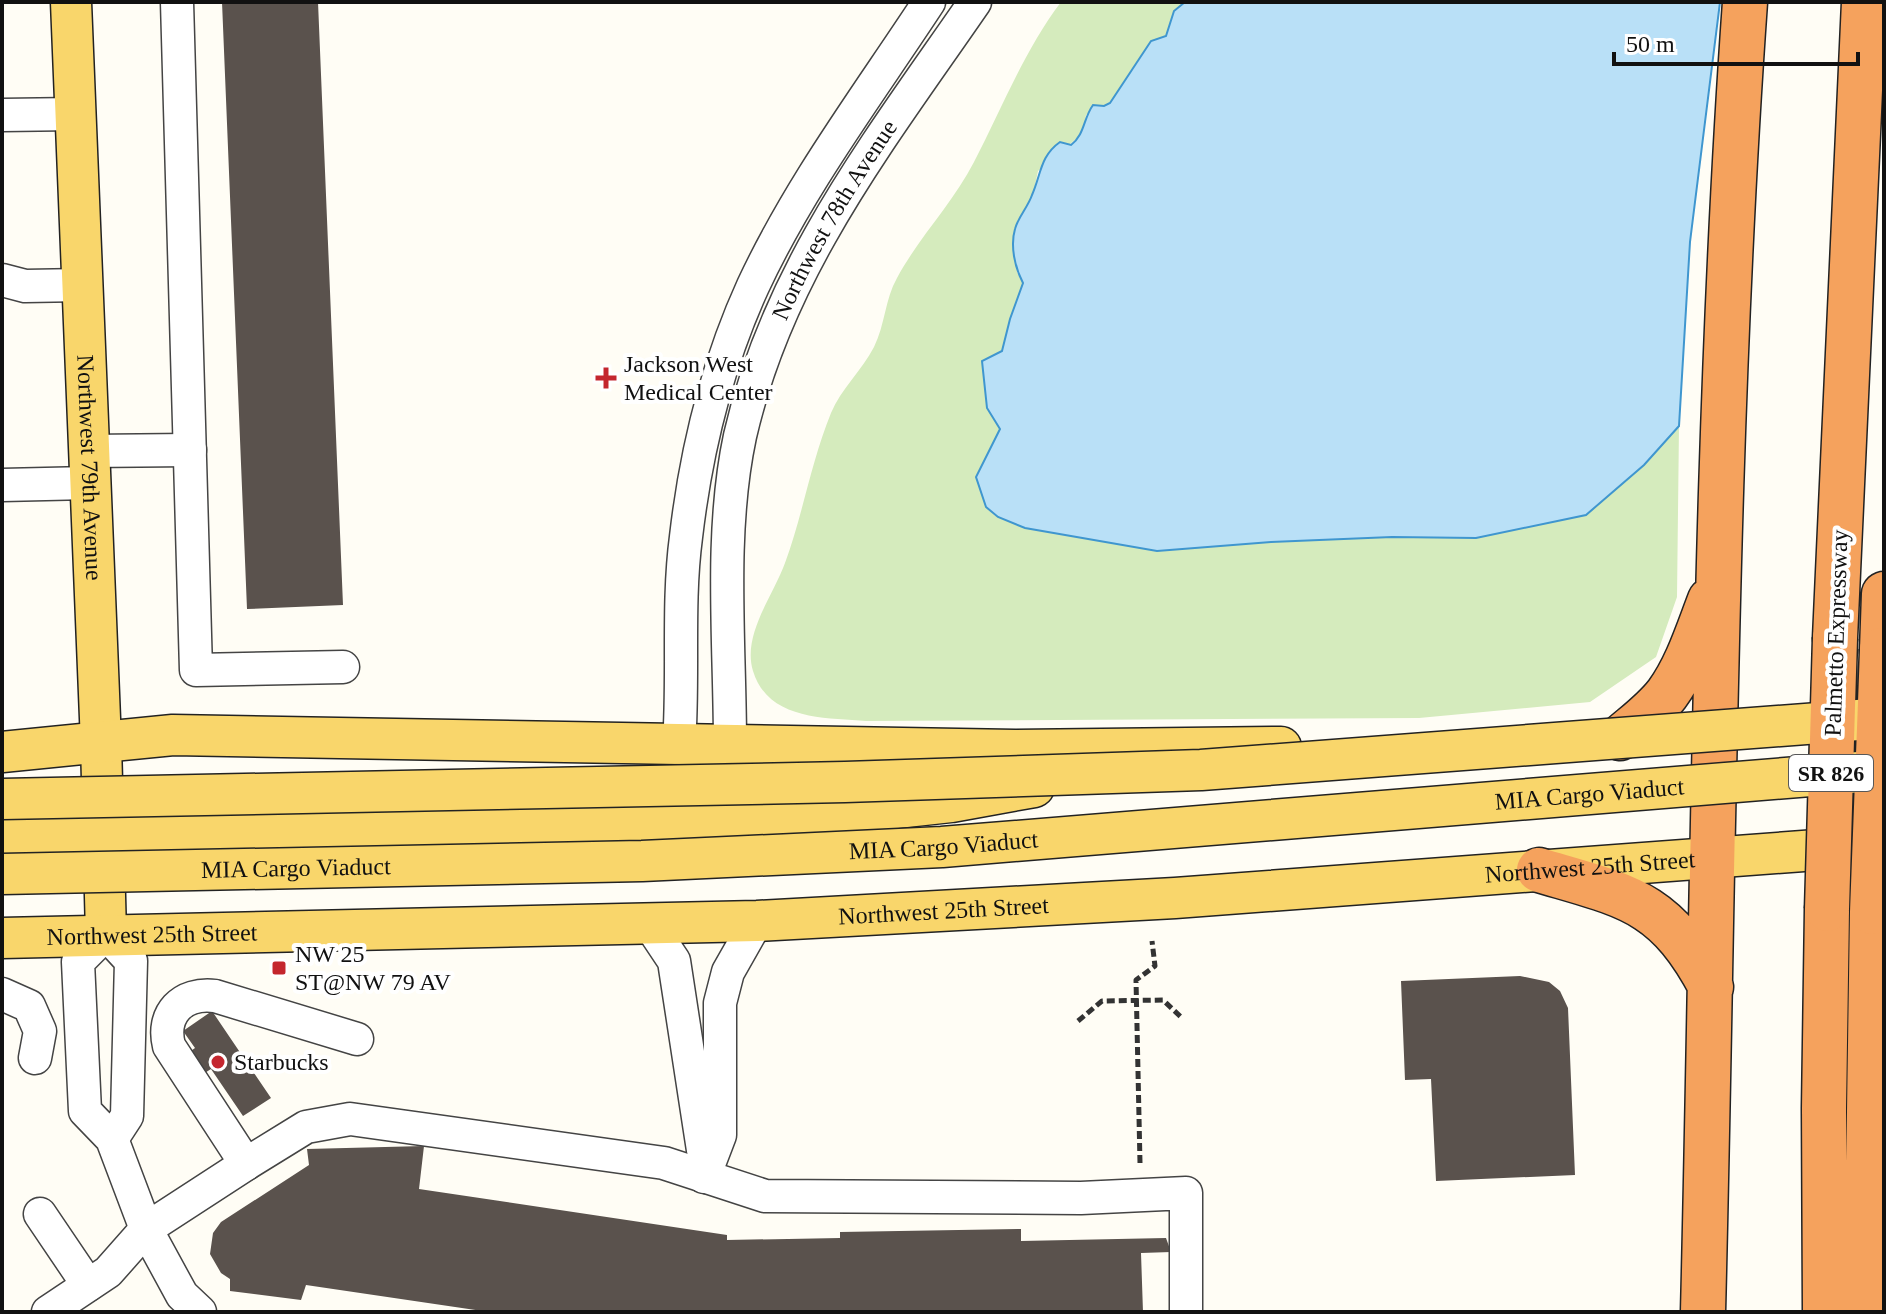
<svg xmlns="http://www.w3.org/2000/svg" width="1886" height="1314" font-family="'Times New Roman',serif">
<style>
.green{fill:#d5ebbd}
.water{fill:#b9e0f7;stroke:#3f96cf;stroke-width:2}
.building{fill:#5a524d}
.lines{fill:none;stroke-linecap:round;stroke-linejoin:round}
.minor-casing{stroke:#444;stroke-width:35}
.major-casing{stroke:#222;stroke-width:43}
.highway-casing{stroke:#222;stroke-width:47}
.path{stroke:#333;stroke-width:5;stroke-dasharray:8 4;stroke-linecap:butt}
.minor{stroke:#fff;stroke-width:32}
.major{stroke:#f9d66b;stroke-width:40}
.highway{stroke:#f5a25d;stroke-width:44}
.major-bridge-casing{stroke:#222;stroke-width:43;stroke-linecap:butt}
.highway-bridge-casing{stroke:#222;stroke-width:47;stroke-linecap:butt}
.major-bridge{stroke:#f9d66b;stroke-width:40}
.highway-bridge{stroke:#f5a25d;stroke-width:44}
.poi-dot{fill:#c4262e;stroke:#fff;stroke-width:3}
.labels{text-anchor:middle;stroke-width:8;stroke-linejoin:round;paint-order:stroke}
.shield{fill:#fff;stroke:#585858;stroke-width:2}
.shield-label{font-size:22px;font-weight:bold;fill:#111}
.street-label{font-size:24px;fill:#111;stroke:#fff}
.poi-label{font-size:24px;fill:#111;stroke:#fff;text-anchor:start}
</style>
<rect width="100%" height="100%" fill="#fffdf5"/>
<path class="green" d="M1061,2H1185L1174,11L1166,37L1110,103L1086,115L1083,133L1038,171L1017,272L1023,283L1010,319L987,408L1000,429L992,448L1025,528L1157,551L1271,542L1392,537L1476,538L1586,515L1644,465L1679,426L1677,597L1656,657L1590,702L1419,718L866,721C824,718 768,720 753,671C742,635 773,596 785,563C803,514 811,462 831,413C841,389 862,370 874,347C885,325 885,299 897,278C919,237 953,203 974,162C1002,108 1024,51 1061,2Z"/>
<path class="water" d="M1185,2H1720L1690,242L1679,426L1644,465L1586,515L1476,538L1392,537L1271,542L1157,551L1025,528L998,517L986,507L976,477L1000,429L987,408L982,361L1002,351L1010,319L1023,283C1015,268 1010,246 1015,229C1018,217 1028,207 1032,195C1041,175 1040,156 1060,142L1071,145C1085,134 1083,119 1093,105L1104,106L1110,103L1151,41L1166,36L1174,11Z"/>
<path class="building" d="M222,2H318L343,605L247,609Z
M1520,976L1549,982L1560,991L1568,1008L1575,1175L1436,1181L1431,1079L1405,1080L1401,981Z
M212,1011L271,1098L243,1116L211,1069L200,1076L185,1055L195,1048L183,1031Z
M424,1146L419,1189L727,1235V1240L840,1238V1232L1021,1229V1241L1166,1238L1171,1252L1141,1253L1143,1312H489L306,1285L301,1300L230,1291V1279L221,1273L210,1254L213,1233L221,1222L309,1165L307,1149Z"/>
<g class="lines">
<g class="minor-casing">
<g id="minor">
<path d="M177,2L196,670L343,667"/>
<path d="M2,115L76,114"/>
<path d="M2,280L25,286L83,285"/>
<path d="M88,451L190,450"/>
<path d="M2,485L89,483"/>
<path d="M679,744C684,675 677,605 686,537C696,451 717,365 753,286C800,185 868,95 929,2"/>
<path id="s1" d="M730,744C730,644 719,534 740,436C778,269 880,140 975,2"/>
<path d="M650,925L674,961L703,1150"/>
<path d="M2,994L29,1006L40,1031L35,1058"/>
<path d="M112,1139L127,1116L131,961L106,934L78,962L85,1111L112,1139L146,1229L182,1295L200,1312"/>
<path d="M246,1164L169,1046C161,1014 182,992 215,996L357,1039"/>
<path d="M704,1177L720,1135V1003L728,972L757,921"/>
<path d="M40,1214L88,1285"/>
<path d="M48,1312L108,1272L146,1229L246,1164L306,1127L350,1119L664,1163L765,1196L1081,1198L1186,1193V1312"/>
</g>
</g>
<g class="major-casing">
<g id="major">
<path id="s2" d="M71,2L101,743L106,934"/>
<path d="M2,752L173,735L1015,750L1281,747"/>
<path d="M2,836L823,816L951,802L1034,787"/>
<path id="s3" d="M2,938L757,921L1175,898L1884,845"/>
</g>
</g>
<g class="highway-casing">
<path id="highway" d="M1835,638L1864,2
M1882,650L1884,594
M1620,738C1636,724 1654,711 1667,694C1687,667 1698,631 1710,600
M1539,870C1627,896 1665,900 1711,987
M1703,1312C1714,876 1714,438 1745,2
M1825,1312L1824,1108L1827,909
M1866,1312L1872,912"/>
</g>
<path class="path" d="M1078,1021L1102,1001L1163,1000L1181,1017
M1140,1163L1136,980L1155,966L1152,941"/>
<use href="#minor" class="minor"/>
<use href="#major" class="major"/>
<use href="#highway" class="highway"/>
<g class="major-bridge-casing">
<g id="major-bridge">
<path d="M2,799L845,782L1201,770L1884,718"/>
<path id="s4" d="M2,874L642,861L942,847L1884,770"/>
</g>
</g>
<g class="highway-bridge-casing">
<path id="highway-bridge" d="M1827,909L1835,638
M1872,912L1882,650"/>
</g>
<use href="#major-bridge" class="major-bridge"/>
<use href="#highway-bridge" class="highway-bridge"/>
</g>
<g class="poi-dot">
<path d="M602 366h8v8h8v8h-8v8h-8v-8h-8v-8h8z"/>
<rect x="271" y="960" width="16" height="16" rx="4"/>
<circle cx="218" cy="1062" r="8"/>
</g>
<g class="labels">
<rect class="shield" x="1789" y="755" width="84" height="36" rx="6"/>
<g class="shield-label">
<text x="1831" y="781">SR 826</text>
</g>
<g class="street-label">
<text dy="8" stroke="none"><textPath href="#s1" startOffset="546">Northwest 78th Avenue</textPath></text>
<text dy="8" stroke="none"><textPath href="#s2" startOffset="466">Northwest 79th Avenue</textPath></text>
<text transform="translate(1836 633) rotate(-88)" y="8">Palmetto Expressway</text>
<text dy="8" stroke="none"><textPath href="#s4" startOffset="1590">MIA Cargo Viaduct</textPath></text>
<text dy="8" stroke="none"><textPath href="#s4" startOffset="942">MIA Cargo Viaduct</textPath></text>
<text dy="8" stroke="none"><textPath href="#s3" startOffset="1590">Northwest 25th Street</textPath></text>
<text dy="8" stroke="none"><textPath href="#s4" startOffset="294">MIA Cargo Viaduct</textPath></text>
<text dy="8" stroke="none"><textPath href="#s3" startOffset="942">Northwest 25th Street</textPath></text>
<text dy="8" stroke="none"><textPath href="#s3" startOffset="150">Northwest 25th Street</textPath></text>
</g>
<g class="poi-label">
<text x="624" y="372">Jackson West<tspan x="624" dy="28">Medical Center</tspan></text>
<text x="295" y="962">NW 25<tspan x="295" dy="28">ST@NW 79 AV</tspan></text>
<text x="234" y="1070">Starbucks</text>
</g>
</g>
<rect width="1886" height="1314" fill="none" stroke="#111111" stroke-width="8"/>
<path d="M1614 52v12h244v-12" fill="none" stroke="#111111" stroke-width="4"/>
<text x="1626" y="52" font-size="24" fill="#111111" stroke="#ffffff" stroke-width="6" paint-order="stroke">50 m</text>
</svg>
